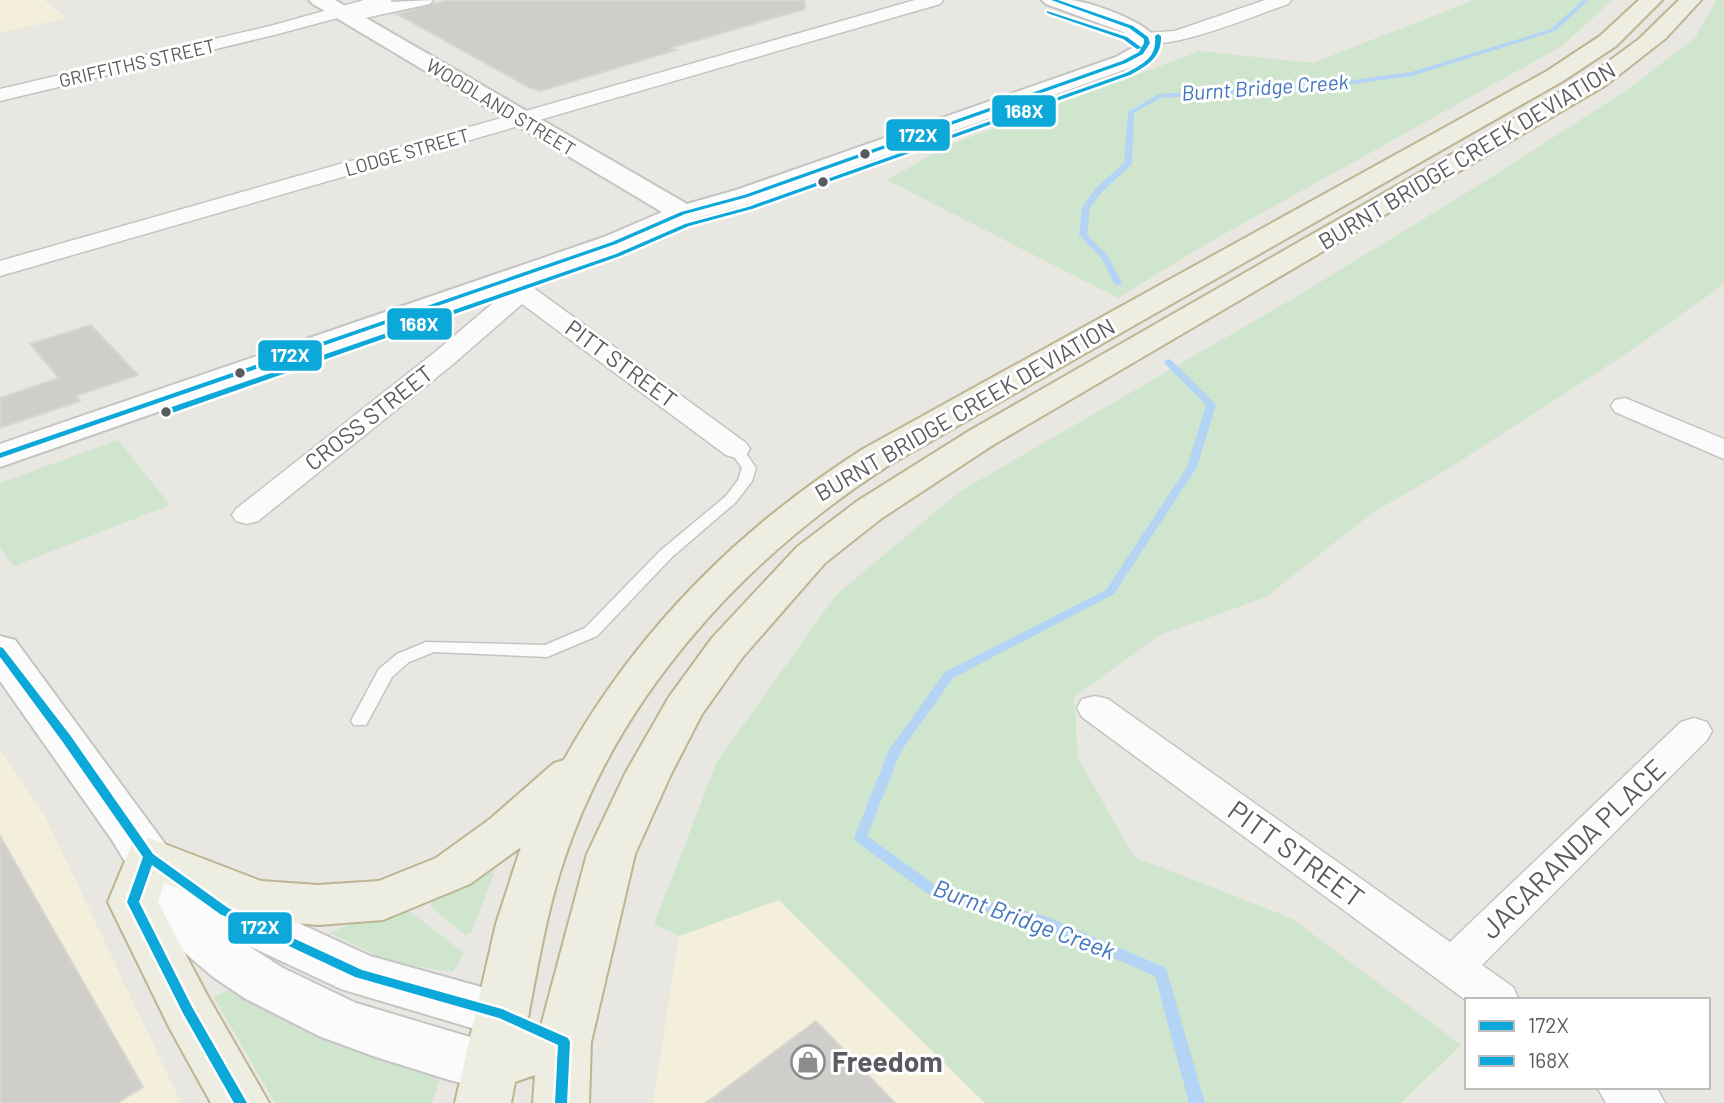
<svg xmlns="http://www.w3.org/2000/svg" width="1724" height="1103" font-family="Barlow,sans-serif">
<style>
.commercial{fill:#f3efda}
.green{fill:#cfe5ce}
.lines{fill:none;stroke-linecap:round;stroke-linejoin:round}
.stream{fill:#b4d4f5;fill-rule:evenodd}
.building{fill:#cfcecb;stroke:#d7d6d2;stroke-width:2}
.service-casing{stroke:#c4c4c3;stroke-width:3}
.minor-casing{stroke:#c4c4c3;stroke-width:3}
.tertiary-casing{stroke:#c4c4c3;stroke-width:4}
.secondary-casing{stroke:#c5c5c4;stroke-width:4}
.trunk-casing{stroke:#beb491;stroke-width:4}
.service{fill:#fcfbfb;fill-rule:evenodd}
.minor{fill:#fcfbfb;fill-rule:evenodd}
.tertiary{fill:#fcfbfb;fill-rule:evenodd}
.secondary{fill:#fcfbfb;fill-rule:evenodd}
.trunk{fill:#eeede2;fill-rule:evenodd}
.bus-1-casing{stroke:#fff;stroke-width:5}
.bus-2-casing{stroke:#fff;stroke-width:5}
.bus-1{fill:#0da8da;fill-rule:evenodd}
.bus-2{fill:#0da8da;fill-rule:evenodd}
.bus-dot{fill:#585b60;stroke:#fff;stroke-width:2.5}
.labels{text-anchor:middle;stroke-width:6;stroke-linejoin:round;paint-order:stroke}
.far-street-label{font-size:19px;fill:#585b60;stroke:#fff}
.far-water-label{font-size:21px;font-style:italic;fill:#4275be;stroke:#fff}
.street-label{font-size:23px;fill:#585b60;stroke:#fff}
.water-label{font-size:24px;font-style:italic;fill:#4275be;stroke:#fff}
.near-street-label{font-size:28px;fill:#585b60;stroke:#fff}
.near-poi-label{font-size:28px;font-weight:bold;fill:#585b60;stroke:#fff;text-anchor:start}
.line-badge{stroke:#fff;stroke-width:2.5}
.badge-label{font-size:19px;text-anchor:middle;font-weight:bold;fill:#fff}
</style>
<rect width="100%" height="100%" fill="#e8e7e2"/>
<path class="commercial" d="M0,0H44L67,18L0,33Z
M0,750L45,816L181,1103H0Z
M778,900L985,1103H653L679,936Z"/>
<path class="green" d="M1474,0H1612L1562,46L1206,244L1118,298L887,180L949,145L1200,51L1313,63Z
M1716,0H1724V284L1626,354L1446,470L1372,513L1266,597L1160,635L1074,697L1078,758L1134,857L1291,918L1461,1045L1401,1103H985L779,900L679,936L654,924L717,762L835,596L959,492L1294,298L1484,182L1627,90L1695,38Z
M118,440L170,505L14,566L0,548V483Z
M489,867L495,870L472,931L466,936L431,907V901L461,888Z
M407,909L464,953L453,972L390,962L330,933L343,927Z
M233,988C293,1033 369,1054 440,1078L432,1103H275L214,997Z"/>
<g class="lines">
<path class="stream" d="M1583,0H1589L1555,31L1412,76L1338,86L1160,98L1134,113L1132,164L1101,193L1090,208L1087,235L1108,256L1122,283L1121,285H1115L1102,259L1079,235L1082,208L1095,189L1124,163L1128,112L1159,94L1338,82L1411,72L1551,29Z
M1168,359L1171,360L1216,405L1197,467L1114,594L953,678L901,751L867,836L941,889L1048,917L1166,968L1205,1103H1189L1155,976L1040,926L932,897L855,841L854,838L889,750L945,672L1106,590L1187,467L1206,405L1165,364L1164,362Z"/>
</g>
<path class="building" d="M448,0H804L805,9L670,48L676,50L541,91L530,88L397,14Z
M91,325L138,375L76,396L80,401L0,428V398L59,378L30,344Z
M0,836L143,1087L117,1103H0Z
M816,1021L895,1103H706Z"/>
<g class="lines">
<g class="service-casing">
<path id="service" d="M736,445L741,446L756,468L752,481L736,502L672,557L597,636L547,657L434,652L409,662L392,677L366,725H354L351,721L379,669L397,654L426,642L545,645L585,628L660,551L726,496L738,480L742,468L729,449Z"/>
</g>
<g class="minor-casing">
<path id="minor" d="M364,0H392L390,2L433,0L430,4L365,18L356,13L274,35L0,101V89L270,26Z
M915,0H943L940,4L0,276V261Z
M1265,0H1291L1288,4C1263,12 1154,59 1137,38L1146,33L1175,31Z
M506,273L515,275L531,286L746,443L750,449L746,455L736,458L726,455L522,304L452,365L258,521L247,524L236,521L232,515L236,509L434,353L506,292L494,280L497,275Z
M1625,398L1724,439V459L1615,412L1611,406L1615,400Z
M1095,696L1108,699L1450,942L1681,722L1694,718L1707,722L1712,731L1707,740L1482,965L1513,987L1519,1000L1467,1001L1082,717L1077,708L1082,699Z
M1597,1087H1656L1665,1103H1606Z"/>
</g>
<g class="tertiary-casing">
<path id="tertiary" d="M309,0H335L687,204L736,190L1116,57L1132,48L1136,43L1123,32L1046,4L1042,0C1052,0 1061,0 1071,0C1090,2 1153,23 1158,43L1149,58L1132,67L756,202L693,219L624,249L0,467V444L604,237L662,212L313,4Z"/>
</g>
<g class="secondary-casing">
<path id="secondary" d="M0,636L15,640L171,852L185,857L242,897L370,956L521,998L529,1014L521,1030L502,1037L341,989L247,945L283,968L356,1003L510,1049L518,1066L510,1083L491,1090L453,1081L376,1057L319,1036L246,999L213,977L184,952L162,923L112,840L0,681Z"/>
</g>
<g class="trunk-casing">
<path id="trunk" d="M1639,0H1662L1616,46L1563,81L889,465C745,558 619,694 564,860C545,916 537,974 525,1031L541,1026L587,854L625,774L669,697L712,638L797,547L856,502L969,431L1590,75L1639,39L1679,0H1701L1666,38L1606,85L993,445L882,518L825,563L742,658L702,714L671,774L635,854L591,1042L589,1103H533L535,1075L515,1082L511,1103H455L496,924L521,847L470,884L383,920L318,925L258,920L164,883L158,902L207,995L269,1103H211L169,1027L108,902L132,844L149,838L261,881L318,885L379,881L436,858L490,819L554,763L564,760C636,631 739,528 863,449L1547,71L1600,36Z"/>
</g>
<use href="#service" class="service"/>
<use href="#minor" class="minor"/>
<use href="#tertiary" class="tertiary"/>
<use href="#secondary" class="secondary"/>
<use href="#trunk" class="trunk"/>
<g class="bus-1-casing">
<path id="bus-1" d="M1051,0H1058L1133,26L1148,37L1150,43L1143,54L1126,63L748,197L685,214L616,244L0,458V453L612,242L681,212L744,195L1122,61L1139,52L1144,43V39L1129,28Z
M0,647L3,648L70,735L153,854L228,908L362,970L502,1009L568,1038L570,1042L567,1103H555L558,1045L499,1018L355,977L220,914L152,865L139,902L192,1007L247,1103H234L184,1015L127,902L143,857L62,741L0,657Z"/>
</g>
<g class="bus-2-casing">
<path id="bus-2" d="M1047,11L1127,37L1142,48L1137,49L1123,39L1047,13Z
M1158,34L1161,36C1162,57 1147,66 1130,75L752,209L689,226L620,256L169,414H163L162,412L163,410L616,254L685,224L748,207L1126,73C1143,64 1157,58 1155,36Z"/>
</g>
<use href="#bus-1" class="bus-1"/>
<use href="#bus-2" class="bus-2"/>
</g>
<defs>
<g id="shop-ring" transform="scale(1.75)"><circle r="9.5" fill="#fff" stroke="#8a8c8e" stroke-width="1.5"/><path d="M-5-2.5h2.3a2.7 3.5 0 0 1 5.4 0H5L5.5 6h-11ZM-1.5-2.5h3a1.5 2.3 0 0 0-3 0Z" fill="#8a8c8e"/></g>
</defs>
<g fill-rule="evenodd">
<use href="#shop-ring" x="808" y="1062"/>
</g>
<g class="bus-dot">
<circle cx="865" cy="154" r="6"/>
<circle cx="823" cy="182" r="6"/>
<circle cx="240" cy="373" r="6"/>
<circle cx="166" cy="412" r="6"/>
</g>
<g class="labels">
<g class="far-street-label">
<text transform="translate(137 63) rotate(-13)" y="7">GRIFFITHS STREET</text>
<text transform="translate(501 107) rotate(31)" y="7">WOODLAND STREET</text>
<text transform="translate(407 152) rotate(-16)" y="7">LODGE STREET</text>
</g>
<g class="far-water-label">
<text transform="translate(1265 88) rotate(-4)" y="7">Burnt Bridge Creek</text>
</g>
<g class="street-label">
<text transform="translate(1467 156) rotate(-31)" y="8">BURNT BRIDGE CREEK DEVIATION</text>
<text transform="translate(621 364) rotate(36)" y="8">PITT STREET</text>
<text transform="translate(965 410) rotate(-30)" y="8">BURNT BRIDGE CREEK DEVIATION</text>
<text transform="translate(369 418) rotate(-38)" y="8">CROSS STREET</text>
</g>
<g class="water-label">
<text transform="translate(1024 920) rotate(20)" y="8">Burnt Bridge Creek</text>
</g>
<g class="near-street-label">
<text transform="translate(1573 849) rotate(-44)" y="10">JACARANDA PLACE</text>
<text transform="translate(1296 854) rotate(36)" y="10">PITT STREET</text>
</g>
<g class="near-poi-label">
<text x="832" y="1072">Freedom</text>
</g>
</g>
<g class="line-badge">
<rect x="991" y="94" width="66" height="34" rx="7" fill="#0da8da"/>
<rect x="885" y="118" width="66" height="34" rx="7" fill="#0da8da"/>
<rect x="386" y="307" width="67" height="34" rx="7" fill="#0da8da"/>
<rect x="257" y="339" width="66" height="33" rx="7" fill="#0da8da"/>
<rect x="227" y="911" width="66" height="34" rx="7" fill="#0da8da"/>
</g>
<g class="badge-label">
<text x="1024" y="118">168X</text>
<text x="918" y="142">172X</text>
<text x="419" y="331">168X</text>
<text x="290" y="362">172X</text>
<text x="260" y="934">172X</text>
</g>
<rect x="1465" y="998" width="245" height="91" fill="#ffffff" stroke="#bcbdbf" stroke-width="2"/>
<rect x="1479" y="1021" width="35" height="10" fill="#0da8da" stroke="#bcbdbf" stroke-width="2"/>
<text x="1528" y="1033" font-size="21" fill="#585b60">172X</text>
<rect x="1479" y="1056" width="35" height="10" fill="#0da8da" stroke="#bcbdbf" stroke-width="2"/>
<text x="1528" y="1068" font-size="21" fill="#585b60">168X</text>
</svg>
